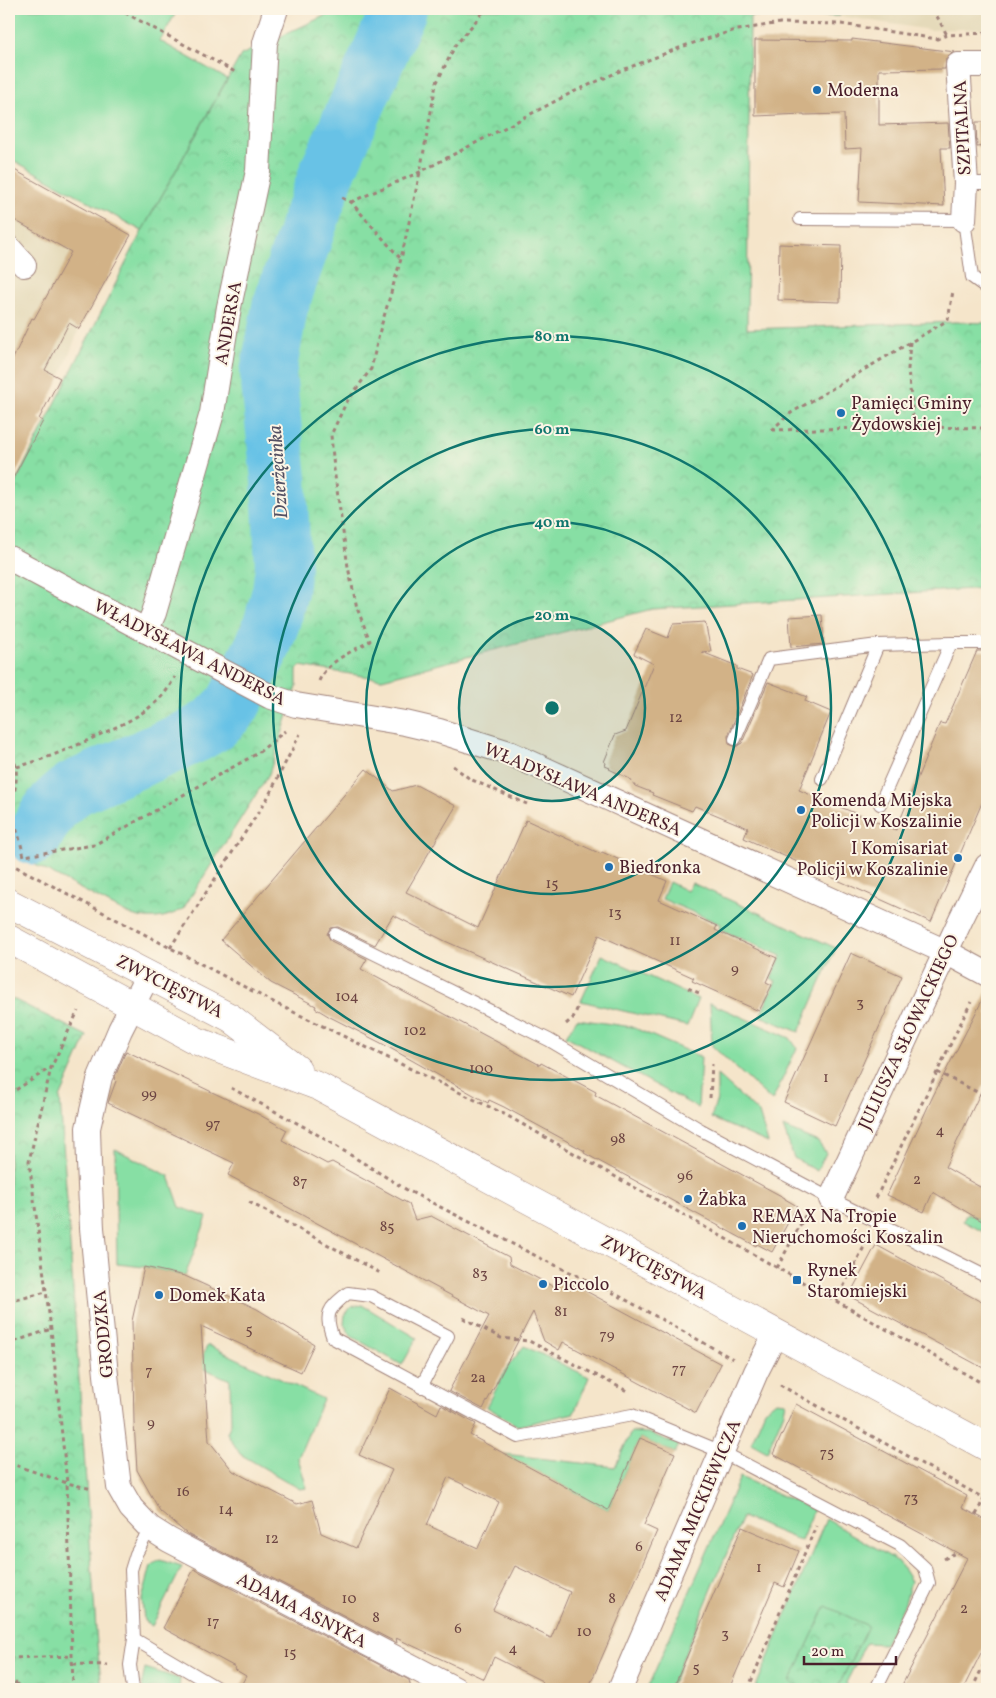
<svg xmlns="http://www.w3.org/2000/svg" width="996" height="1698" font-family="Vollkorn,serif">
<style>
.built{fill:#e5daba}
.grass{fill:#87dfa4;stroke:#687f68}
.park{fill:url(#park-crowns);stroke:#687f68}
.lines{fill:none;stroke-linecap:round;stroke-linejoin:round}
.river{stroke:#68c2e6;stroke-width:56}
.building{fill:#d2b287;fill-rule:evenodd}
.lane-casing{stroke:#a0827a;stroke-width:14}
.street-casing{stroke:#a0827a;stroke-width:26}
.secondary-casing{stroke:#a0827a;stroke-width:29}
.path{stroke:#a0827a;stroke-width:3;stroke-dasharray:4 4;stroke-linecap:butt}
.lane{stroke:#fff;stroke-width:12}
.street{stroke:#fff;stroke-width:24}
.secondary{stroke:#fff;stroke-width:28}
.ring{fill:none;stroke:#0f766e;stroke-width:2.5}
.poi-dot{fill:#1f6fb2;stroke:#fcf5e5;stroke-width:2}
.labels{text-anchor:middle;stroke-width:4;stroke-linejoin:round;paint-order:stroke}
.number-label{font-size:15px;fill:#6c4442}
.poi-label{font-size:18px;fill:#4a1f2b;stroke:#fcf5e5;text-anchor:start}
.street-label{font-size:18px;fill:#4a1f2b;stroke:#fcf5e5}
.water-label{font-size:19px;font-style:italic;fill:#535063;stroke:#fcf5e5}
.centre{fill:#0f766e;stroke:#fcf5e5;stroke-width:2.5}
.ring-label{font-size:15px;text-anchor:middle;font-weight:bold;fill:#0f766e;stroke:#fcf5e5;stroke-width:4;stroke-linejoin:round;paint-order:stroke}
</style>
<defs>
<pattern id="park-crowns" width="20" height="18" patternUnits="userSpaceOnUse" patternTransform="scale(1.25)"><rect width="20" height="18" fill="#87dfa4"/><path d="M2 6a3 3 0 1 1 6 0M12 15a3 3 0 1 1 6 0" fill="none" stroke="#76bf8d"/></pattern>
</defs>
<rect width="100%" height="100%" fill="#fcf5e5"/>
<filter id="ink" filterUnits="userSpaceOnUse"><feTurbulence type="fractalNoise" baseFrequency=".02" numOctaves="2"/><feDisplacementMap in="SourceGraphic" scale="10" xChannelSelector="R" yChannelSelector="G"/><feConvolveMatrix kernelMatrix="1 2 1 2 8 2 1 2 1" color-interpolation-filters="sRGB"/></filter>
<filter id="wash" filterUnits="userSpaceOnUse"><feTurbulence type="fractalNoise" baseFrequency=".0096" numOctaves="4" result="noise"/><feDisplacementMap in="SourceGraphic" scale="20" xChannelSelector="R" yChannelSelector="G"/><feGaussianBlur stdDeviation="1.12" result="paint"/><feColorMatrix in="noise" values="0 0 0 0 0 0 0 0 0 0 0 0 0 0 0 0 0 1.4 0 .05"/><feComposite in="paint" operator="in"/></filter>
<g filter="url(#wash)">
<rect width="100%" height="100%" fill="#f5e5ca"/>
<path class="built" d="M834,9H987V28L930,30L840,16Z
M9,167L131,235L79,329L60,378L39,418L43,421L9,486Z"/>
<path class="grass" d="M9,9H178L160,41L227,79L142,231L9,158Z
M669,882L687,891L692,883L836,948L799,1032L760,1016L776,981L771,979L781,956L719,929L720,924L662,899Z
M602,955L698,999L687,1026L581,1001Z
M710,1003L790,1038L797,1048L772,1101L712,1046Z
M577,1019L632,1027L701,1057L698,1108L566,1036Z
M717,1075L759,1113L768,1143L711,1118L717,1099Z
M783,1127L818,1142L826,1153L817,1171L794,1158Z
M115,1149L169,1176L180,1207L207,1217L185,1276L144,1267L117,1264Z
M967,1213L987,1223V1234L963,1221Z
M362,1305L417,1338L402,1365L351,1336L344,1324L345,1315L351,1307Z
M208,1345L323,1399L298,1458L307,1488L300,1489L240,1454L227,1433L231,1423L230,1380L203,1368V1354Z
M524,1346L589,1377L574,1413L518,1426L487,1407L506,1369Z
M776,1401L786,1402L784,1412L767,1452L751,1443L765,1410Z
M631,1432L649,1433L679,1445L675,1453L640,1438L608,1510L504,1454L615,1467Z
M740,1477L814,1510L801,1541L742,1517L670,1689H647Z
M826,1519L899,1562L911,1581L905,1603L885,1644L866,1643L846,1683L850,1689H755Z
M160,1560L182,1567L152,1626L144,1621L142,1599L151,1566Z
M145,1668L180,1679L179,1689H143L142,1683Z"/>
<path class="park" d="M339,9H834L840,16H750L747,329L955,322L987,323V588L652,609L382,679L300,666L297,670V687L269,774L183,909C163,920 147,921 126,913L9,851V495L142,231L241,55Z
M9,997L87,1036L60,1098L97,1644L102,1689H9Z
M826,1606L868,1626L837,1689H805L790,1682Z"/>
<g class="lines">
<path class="river" d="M34,837C47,813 53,803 75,788L195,735L214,724L232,706L262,648L272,622L280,591L283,567L279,479L268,373L280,307L327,173L399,9"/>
</g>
<g id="blocks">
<path class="building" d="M852,39L955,52L950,54L946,58L945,69L879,70V125L948,123L950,148H941L944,206L859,202L862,148L845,149L844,114L804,115V114L755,116V40L852,41Z
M976,122H987V146L977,147Z
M9,167L131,235L79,329L69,323L45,370L60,378L39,419L43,421L9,486V367L32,318L34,319L71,252L9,217Z
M779,244L841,246L840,302L778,300Z
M822,615L824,644L791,647L789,617Z
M705,622L711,651L702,652L737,666V669L753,675L728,736L729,744L736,747L742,743L768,682L807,697L805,701L831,712L799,790L896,830L940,723L945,724L977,651H987V791L931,922L744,838L748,828L695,806L692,811L652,795L653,793L635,786L630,779L609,769L610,768L605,766L606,763L604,762L615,735L626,731L654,664L634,654L646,629L668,638L673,624Z
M366,769L393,791L416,785L456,806L406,892L478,928L526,820L601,854L602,852L667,881L659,900L717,926L715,930L777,958L766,982L772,985L759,1011L692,981L694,978L599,935L571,997L445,941L393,915L375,945L338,927L330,928L327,934L331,941L367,959L361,969L540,1065L541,1063L596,1092L595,1095L785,1198V1199L797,1206L772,1252L757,1244L756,1246L584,1153L585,1151L504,1107L489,1100L488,1103L381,1043L330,1017L315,1008L316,1006L271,983L221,940Z
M851,953L902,976L835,1126L784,1102Z
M987,991V1079L945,1167L987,1191V1224L933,1192L924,1212L887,1195L933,1096Z
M126,1051L258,1114L287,1130L282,1140L327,1164L332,1162L409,1204L415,1220L431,1216L509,1257L510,1264L554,1287L560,1277L721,1364L696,1413L563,1342L559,1350L544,1341L533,1312L483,1409L449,1391L489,1316L228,1175L234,1163L108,1103L116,1081L114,1079Z
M876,1245L987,1305V1370L849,1296Z
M144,1267L185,1276L218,1291L257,1309L314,1344L301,1372L201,1326L209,1441L233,1471L297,1504L312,1500L321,1533L356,1548L392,1470L359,1455L390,1388L437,1414L441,1405L476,1424L470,1435L608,1510L640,1438L675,1453L644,1525L657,1531L588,1689H538L542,1681L494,1657L484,1679L396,1638L397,1643L187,1534L160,1511L137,1470L134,1423L132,1321ZM448,1477L499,1502L478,1548L427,1525ZM515,1566L570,1592L551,1638L493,1610Z
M796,1404L967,1496L962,1508L986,1520L987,1516V1641L963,1689H900L967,1558L773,1454Z
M742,1527L799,1551L784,1587L775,1583L729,1689H673Z
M194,1569L409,1680L411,1689H239L246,1676L234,1669L235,1667L163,1628Z"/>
</g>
</g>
<g filter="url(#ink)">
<use href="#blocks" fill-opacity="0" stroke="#a0827a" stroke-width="1"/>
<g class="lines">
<g class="lane-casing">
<path id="lane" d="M966,183H987
M800,219L964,220L972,277L987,288
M735,739L769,659L878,645L951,643
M822,779L878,645
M880,804L951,643H987
M335,934L549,1040L701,1130L831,1199L987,1277
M421,1387L448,1336L371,1296L348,1293C328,1309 324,1313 333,1338L518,1437L632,1415L722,1452L900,1545L925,1568L929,1583L876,1689
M134,1639L219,1689
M133,1689L130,1665L134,1639L131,1570L136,1554L150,1528"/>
</g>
<g class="street-casing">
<path id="street" d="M964,220L966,183L958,65H987
M9,248L24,265
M9,558L269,696L296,705L405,723L439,731L509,753L946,952L987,974
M146,631L154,613L212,413L229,307L258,171L265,43L276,9
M148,975L120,1030L100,1077L88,1128L89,1163L92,1228L106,1375L119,1487L131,1508L150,1528L169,1540L455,1689
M831,1199L961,919L987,866
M620,1689L756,1372L776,1333"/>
</g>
<g class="secondary-casing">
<path id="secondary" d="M9,903L231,1018L297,1069
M9,939L197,1041L320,1087L987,1447"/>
</g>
<path class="path" d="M118,9L237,73
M933,9L947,35
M480,15L487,9
M342,198L351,202L400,258
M351,202L420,172L569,94L620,71L687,45L732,31L780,23L841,24L937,39L947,35L987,33
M910,342L908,369L914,427
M771,430L791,413L948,320L953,291
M772,430L914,427L987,428
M319,681C327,661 352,652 370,641L357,608L348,567L334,469L331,435L346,403L371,369L380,330L401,259L420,172L436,84L455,46L480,16L482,9
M9,748C21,769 16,787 10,809
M453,766L470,779L527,804
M9,769C41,761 70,749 99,735C121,725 142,716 159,699C166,693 170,685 175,677
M9,806L19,837L24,856L94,845L258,753L285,731
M9,863L277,1004L506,1115L987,1386
M170,948L267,799L300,734
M688,988L699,993
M566,1024L573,1018L578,1007
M937,1072L987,1097
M231,1088L310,1130L407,1190L540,1258L610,1291L733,1359
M9,1093H11L50,1068
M710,1098L712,1064
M9,1100L11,1093
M876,1198L971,1002
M249,1202L382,1274
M777,1268L807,1212
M836,1301L867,1241
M9,1302L46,1292
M463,1318L501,1338L529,1341L629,1392
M9,1347L16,1341L51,1329
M780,1385L987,1500
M9,1463L67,1483L92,1489
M976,1515L984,1498
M944,1559L957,1552
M9,1658L73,1656
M73,1664L108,1665
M9,1677L22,1689
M483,1684L493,1689
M73,1689L67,1483L51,1329L29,1161L51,1068L78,1011
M748,1689L816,1526
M972,1689L987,1658"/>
<use href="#lane" class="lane"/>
<use href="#street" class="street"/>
<use href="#secondary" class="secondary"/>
</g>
</g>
<circle cx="552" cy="708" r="93" fill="#0f766e" fill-opacity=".12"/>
<g class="ring">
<circle cx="552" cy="708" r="93"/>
<circle cx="552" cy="708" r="186"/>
<circle cx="552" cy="708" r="279"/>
<circle cx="552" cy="708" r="372"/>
</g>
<g class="poi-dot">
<circle cx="817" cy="90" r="5"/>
<circle cx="841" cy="413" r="5"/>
<circle cx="801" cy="810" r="5"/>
<circle cx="958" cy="858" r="5"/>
<circle cx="609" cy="867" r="5"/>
<circle cx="688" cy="1199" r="5"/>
<circle cx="742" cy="1226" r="5"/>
<rect x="792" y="1275" width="10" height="10" rx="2.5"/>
<circle cx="543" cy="1284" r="5"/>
<circle cx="159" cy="1295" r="5"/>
</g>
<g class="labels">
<g class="number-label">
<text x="676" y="722">12</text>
<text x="552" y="888">15</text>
<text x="615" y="917">13</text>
<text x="675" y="945">11</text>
<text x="735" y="973">9</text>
<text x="347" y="1001">104</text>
<text x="860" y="1007">3</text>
<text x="415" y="1035">102</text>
<text x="481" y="1073">100</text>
<text x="826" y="1082">1</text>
<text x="149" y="1098">99</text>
<text x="213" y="1128">97</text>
<text x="940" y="1135">4</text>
<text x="618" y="1143">98</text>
<text x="685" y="1180">96</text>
<text x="917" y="1184">2</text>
<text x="300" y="1186">87</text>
<text x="387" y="1231">85</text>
<text x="480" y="1278">83</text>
<text x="561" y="1316">81</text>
<text x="249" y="1334">5</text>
<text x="607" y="1339">79</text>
<text x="679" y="1373">77</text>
<text x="149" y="1375">7</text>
<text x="478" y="1382">2a</text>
<text x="151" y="1427">9</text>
<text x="827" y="1457">75</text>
<text x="183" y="1496">16</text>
<text x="911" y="1502">73</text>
<text x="226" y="1514">14</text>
<text x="272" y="1543">12</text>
<text x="639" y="1551">6</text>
<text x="759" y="1572">1</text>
<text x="349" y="1603">10</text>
<text x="612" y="1603">8</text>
<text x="964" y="1613">2</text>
<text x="376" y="1622">8</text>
<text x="213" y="1626">17</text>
<text x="458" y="1633">6</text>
<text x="584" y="1636">10</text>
<text x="725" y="1638">3</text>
<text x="513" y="1653">4</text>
<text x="290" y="1657">15</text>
<text x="696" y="1672">5</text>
</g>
<g class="poi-label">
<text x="827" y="96">Moderna</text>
<text x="851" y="409">Pamięci Gminy<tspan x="851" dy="21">Żydowskiej</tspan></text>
<text x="811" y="806">Komenda Miejska<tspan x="811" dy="21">Policji w Koszalinie</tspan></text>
<text x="948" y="854" text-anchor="end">I Komisariat<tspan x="948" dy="21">Policji w Koszalinie</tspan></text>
<text x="619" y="873">Biedronka</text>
<text x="698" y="1205">Żabka</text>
<text x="752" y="1222">REMAX Na Tropie<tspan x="752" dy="21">Nieruchomości Koszalin</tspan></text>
<text x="807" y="1276">Rynek<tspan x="807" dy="21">Staromiejski</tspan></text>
<text x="553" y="1290">Piccolo</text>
<text x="169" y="1301">Domek Kata</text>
</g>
<g class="street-label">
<text transform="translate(962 128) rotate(-93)" y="6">SZPITALNA</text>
<text transform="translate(228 323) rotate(-80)" y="6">ANDERSA</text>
<text transform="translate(190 652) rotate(27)" y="6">WŁADYSŁAWA ANDERSA</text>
<text transform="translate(583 789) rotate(23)" y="6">WŁADYSŁAWA ANDERSA</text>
<text transform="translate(170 986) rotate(27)" y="6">ZWYCIĘSTWA</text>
<text transform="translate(908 1032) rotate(-65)" y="6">JULIUSZA SŁOWACKIEGO</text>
<text transform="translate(654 1267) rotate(28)" y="6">ZWYCIĘSTWA</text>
<text transform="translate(103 1334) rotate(-95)" y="6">GRODZKA</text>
<text transform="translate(697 1510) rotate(-67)" y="6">ADAMA MICKIEWICZA</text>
<text transform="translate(302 1610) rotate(27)" y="6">ADAMA ASNYKA</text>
</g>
<g class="water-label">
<text transform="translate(277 472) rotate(-94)" y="7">Dzierżęcinka</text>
</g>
</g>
<circle cx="552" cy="708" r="8" class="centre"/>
<g class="ring-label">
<text x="552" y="341">80 m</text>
<text x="552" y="434">60 m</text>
<text x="552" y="527">40 m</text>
<text x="552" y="620">20 m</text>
</g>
<rect width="996" height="1698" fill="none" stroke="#fcf5e5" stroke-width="30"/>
<path d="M804 1656v8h92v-8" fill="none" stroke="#4a1f2b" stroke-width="2.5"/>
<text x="811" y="1656" font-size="15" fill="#4a1f2b" stroke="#fcf5e5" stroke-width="4" paint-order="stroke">20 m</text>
</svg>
